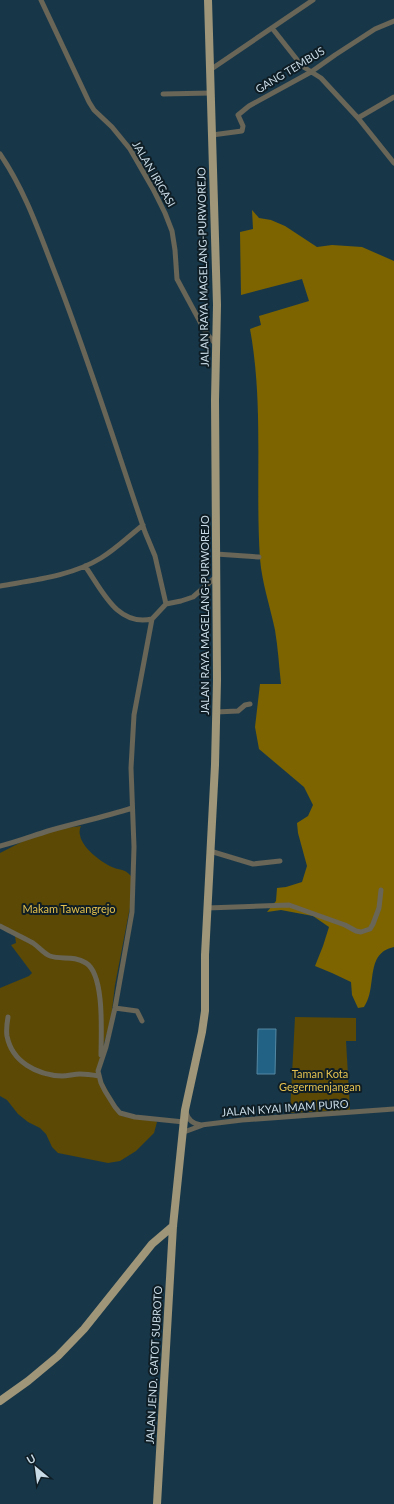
<svg xmlns="http://www.w3.org/2000/svg" width="394" height="1504" font-family="Lato,sans-serif">
<style>
.green{fill:#5b4905}
.forest{fill:#7d6400}
.water{fill:#226385;stroke:#5487a2}
.lines{fill:none;stroke-linecap:round;stroke-linejoin:round}
.street{stroke:#696557;stroke-width:5}
.primary{stroke:#9f9578;stroke-width:8}
.labels{text-anchor:middle;stroke-width:4;stroke-linejoin:round;paint-order:stroke}
.street-label{font-size:11px;fill:#c8dae5;stroke:#0f1d25}
.park-label{font-size:11px;fill:#e3c04f;stroke:#0f1d25}
</style>
<rect width="100%" height="100%" fill="#173749"/>
<path class="green" d="M81,826C80,828 79,832 80,835C82,848 101,862 112,867C121,871 124,868 131,876V902L115,985L111,1019L100,1057V1077L122,1116C133,1119 149,1117 157,1122L154,1133L136,1151L120,1161L108,1163L58,1153L52,1147L46,1134L40,1128L28,1122L18,1114L7,1100L0,1096V988L29,976L32,973L11,945L16,943L15,936L0,927V853L43,831Z
M295,1017L356,1018V1041H346L350,1110L290,1113Z"/>
<path class="forest" d="M252,210L259,218L271,220L285,226L317,247L332,245L362,247L394,261V947C364,953 378,988 364,1007L358,1008L352,995L351,982L332,973L315,966L323,946L329,927L313,916L281,910L267,912L276,901L277,888L286,887L302,882L307,866L298,833L297,823L308,816L313,805L304,787L259,749L255,727L260,684H281C279,666 278,648 275,630C270,606 262,583 260,559C255,483 264,405 250,329L261,325L259,316L309,301L302,279L241,295L240,232L253,229Z"/>
<path class="water" d="M258,1029H276L275,1074H257Z"/>
<g class="lines">
<path class="street" d="M41,0L89,102L94,110L112,127L130,149L153,189L165,213L172,231L175,250L177,279L205,331L216,345
M272,28L302,66L321,78L358,118L394,163
M210,70L313,0
M163,94L211,93
M358,118L394,97
M212,135L242,131L243,126L238,115L249,106L311,72L335,55L375,29L394,21
M0,154C26,192 40,235 57,278C89,361 116,447 145,532L155,556L166,604L152,619L134,715L131,768L134,847L132,912L115,1008L106,1047L98,1071L101,1083L105,1091L115,1107L120,1113L135,1117L184,1122
M216,554L259,557
M85,566C102,590 117,627 152,619
M0,586C34,580 72,576 101,558C116,549 129,536 143,525
M166,604L181,601L193,597L217,576
M216,712L238,711L245,705L250,704
M0,846C17,842 32,836 48,831C76,823 104,817 132,808
M210,851L253,864L280,861
M207,908L289,905L345,925L356,931L361,932L370,929L373,924L379,908L381,890
M0,926C11,932 22,937 33,943C39,947 44,954 50,956C62,960 73,955 86,963C105,975 101,1034 101,1055
M115,1008L137,1011L142,1021
M8,1017C7,1023 6,1030 7,1036C12,1062 37,1075 62,1076C68,1076 74,1074 80,1074C87,1074 93,1075 99,1076
M186,1112C188,1120 193,1124 201,1125L242,1120L394,1109
M184,1132L203,1125"/>
<path class="primary" d="M0,1401L28,1381L58,1356L84,1329L152,1244L173,1226
M157,1504L173,1226L185,1110L202,1032L205,1011V955L215,765L217,680L215,400L217,305L208,0"/>
</g>
<g class="labels">
<g class="street-label">
<text transform="translate(290 70) rotate(-31)" y="4">GANG TEMBUS</text>
<text transform="translate(154 174) rotate(60)" y="4">JALAN IRIGASI</text>
<text transform="translate(203 267) rotate(-91)" y="4">JALAN RAYA MAGELANG-PURWOREJO</text>
<text transform="translate(205 615) rotate(-90)" y="4">JALAN RAYA MAGELANG-PURWOREJO</text>
<text transform="translate(285 1108) rotate(-4)" y="4">JALAN KYAI IMAM PURO</text>
<text transform="translate(154 1365) rotate(-87)" y="4">JALAN JEND. GATOT SUBROTO</text>
</g>
<g class="park-label">
<text x="69" y="913">Makam Tawangrejo</text>
<text x="320" y="1078">Taman Kota<tspan x="320" dy="13">Gegermenjangan</tspan></text>
</g>
</g>
<g transform="translate(36 1468) rotate(331)" stroke="#0f1d25" stroke-width="3" paint-order="stroke">
<path d="M0-3L7 15L0 10L-7 15Z" fill="#c8dae5"/>
<text y="-6" font-size="11" font-weight="bold" text-anchor="middle" fill="#c8dae5">U</text>
</g>
</svg>
